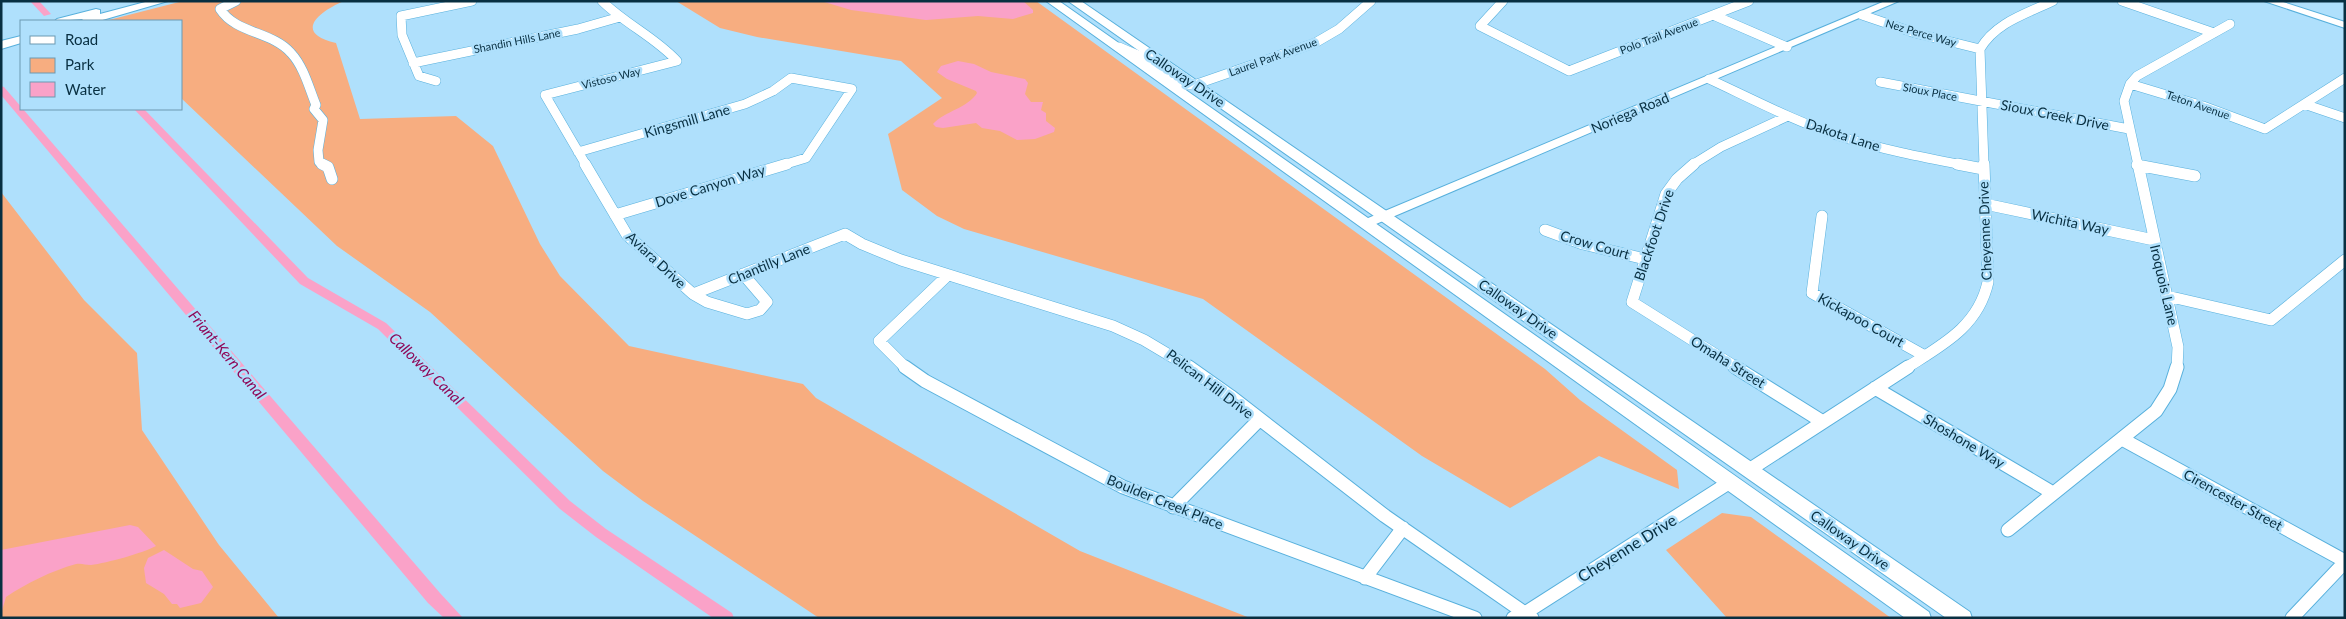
<svg xmlns="http://www.w3.org/2000/svg" width="2346" height="619" font-family="Lato,sans-serif">
<style>
.green{fill:#f7ad80}
.water{fill:#faa2c8}
.lines{fill:none;stroke-linecap:round;stroke-linejoin:round}
.canal{fill:#faa2c8;fill-rule:evenodd}
.minor-far2-casing{stroke:#58b0dc;stroke-width:10}
.minor-far1-casing{stroke:#58b0dc;stroke-width:12}
.minor-casing{stroke:#58b0dc;stroke-width:15}
.tertiary-casing{stroke:#58b0dc;stroke-width:2}
.secondary-casing{stroke:#58b0dc;stroke-width:2}
.minor-far2{stroke:#fff;stroke-width:9}
.minor-far1{stroke:#fff;stroke-width:11}
.minor{stroke:#fff;stroke-width:13}
.tertiary{fill:#fff;fill-rule:evenodd}
.secondary{fill:#fff;fill-rule:evenodd}
.labels{text-anchor:middle;stroke-width:5;stroke-linejoin:round;paint-order:stroke}
.far-street-label{font-size:11px;fill:#082f41;stroke:#afe0fc}
.street-label{font-size:14px;fill:#082f41;stroke:#afe0fc}
.water-label{font-size:15px;font-style:italic;fill:#8f0959;stroke:#afe0fc}
.near-street-label{font-size:16px;fill:#082f41;stroke:#afe0fc}
</style>
<rect width="100%" height="100%" fill="#afe0fc"/>
<path class="green" d="M183,1H344C318,12 293,33 336,43L360,119L456,116L493,146L540,244L560,276L629,346L803,384L816,398L1080,551L1250,618H819L643,501L603,471L430,312L337,246L181,98V21H105Z
M676,1H1036L1545,369L1580,400L1677,470L1679,489L1599,456L1510,508L1422,456L1203,299L964,229L937,216L902,190L888,134L942,98L901,61L757,37L720,28Z
M1,192L84,300L137,353L142,430L219,545L279,618H1Z
M1722,513L1751,517L1891,618H1727L1666,550Z"/>
<path class="water" d="M821,1H1023L1033,10V13L1013,19L978,16L926,20L851,10Z
M958,61L974,64L991,72L1025,79L1028,83L1025,94L1031,102H1043L1041,110L1046,113V121L1055,128L1054,132L1035,139L1017,140L1000,131L982,128L976,123L943,128L936,127L933,124C945,111 968,108 977,93L976,91L947,79L937,72L941,66Z
M130,525L138,527L156,546C143,553 107,563 91,565C85,565 82,563 76,564C51,571 27,583 6,597L1,614V550Z
M164,550L193,569L202,571L213,587L201,603L180,608L177,604H172L164,594L146,583L144,568L148,558Z"/>
<g class="lines">
<path class="canal" d="M30,1H39L51,14L44,16Z
M1,86L4,87L440,593L463,618H444L428,603L1,95Z
M134,109H144L308,278L386,323L570,501L606,529L732,613L734,618H713L596,537L560,509L378,329L300,284Z"/>
<g class="minor-far2-casing">
<path id="minor-far2" d="M236,1L220,9C236,34 272,31 291,53C304,67 309,88 316,105L314,109L323,120L318,150L319,162L324,165
M1503,1L1480,26L1569,71L1749,1
M2122,1L2214,33
M1713,15L1787,47
M1862,15L1915,33L1980,49
M1119,47L1140,56L1184,85H1194L1315,43L1339,29L1371,1
M413,63L578,29L620,17
M1709,79C1752,99 1794,121 1839,136C1880,149 1921,157 1963,165
M436,81L419,76L402,35L401,16L472,1
M1880,82L2129,129
M2130,84L2203,106L2265,129L2345,78
M2304,104L2345,118
M578,152L745,104L773,91L791,78L852,89L806,158L783,165
M586,165L545,95L677,61C655,37 625,24 602,1
M1692,165L1721,147L1788,116
M1984,165L1980,49C1996,22 2026,14 2053,1
M2138,165L2124,101L2130,84L2137,76L2230,24"/>
</g>
<g class="minor-far1-casing">
<path id="minor-far1" d="M322,164L328,167L332,179
M585,164L627,235L693,294L707,302L747,314L760,310L767,302L743,274
M1694,164L1677,179L1666,194L1632,302L1737,368
M1957,164L1983,169
M2138,164L2178,347L2177,368
M2137,165L2195,176
M1985,204L2154,240
M615,215L787,164
M1822,216L1812,293L1925,356
M1545,230L1583,244L1645,259
M693,294L845,234L862,244L901,260L1113,326L1144,340L1191,368
M2167,296L2271,320L2345,260
M906,368L879,341L948,275
M1906,368C1942,345 1978,327 1988,282L1984,164"/>
</g>
<g class="minor-casing">
<path id="minor" d="M905,367L925,381L1123,487L1475,618
M1189,367L1230,396L1385,516L1532,618
M1735,367L1823,422
M1875,388L2053,493
M2122,439L2345,561
M1749,470L1908,367
M1173,507L1259,420
M2008,530L2156,411L2170,389L2177,367
M1365,578L1403,528
M1513,618L1525,613L1730,482
M2292,618L2345,562"/>
</g>
<g class="tertiary-casing">
<path id="tertiary" d="M1885,1H1899L1369,227L1365,228L1359,224L1361,221Z
M2264,1H2280L2345,22V28Z"/>
</g>
<g class="secondary-casing">
<path id="secondary" d="M149,1H168L99,21H81L83,19L55,21L57,19L96,9L100,10V14Z
M1046,1H1059L1929,612L1931,618H1905Z
M1068,1H1081L1970,612L1972,618H1946Z
M21,36V43L1,49V41Z"/>
</g>
<use href="#minor-far2" class="minor-far2"/>
<use href="#minor-far1" class="minor-far1"/>
<use href="#minor" class="minor"/>
<use href="#tertiary" class="tertiary"/>
<use href="#secondary" class="secondary"/>
</g>
<g class="labels">
<g class="far-street-label">
<text transform="translate(1921 33) rotate(16)" y="4">Nez Perce Way</text>
<text transform="translate(1659 36) rotate(-21)" y="4">Polo Trail Avenue</text>
<text transform="translate(517 41) rotate(-11)" y="4">Shandin Hills Lane</text>
<text transform="translate(1273 57) rotate(-20)" y="4">Laurel Park Avenue</text>
<text transform="translate(611 78) rotate(-14)" y="4">Vistoso Way</text>
<text transform="translate(1930 92) rotate(11)" y="4">Sioux Place</text>
<text transform="translate(2198 105) rotate(19)" y="4">Teton Avenue</text>
</g>
<g class="street-label">
<text transform="translate(1185 78) rotate(34)" y="5">Calloway Drive</text>
<text transform="translate(1630 113) rotate(-23)" y="5">Noriega Road</text>
<text transform="translate(2055 115) rotate(11)" y="5">Sioux Creek Drive</text>
<text transform="translate(687 121) rotate(-16)" y="5">Kingsmill Lane</text>
<text transform="translate(1843 135) rotate(18)" y="5">Dakota Lane</text>
<text transform="translate(710 186) rotate(-17)" y="5">Dove Canyon Way</text>
<text transform="translate(2070 222) rotate(12)" y="5">Wichita Way</text>
<text transform="translate(1985 231) rotate(-92)" y="5">Cheyenne Drive</text>
<text transform="translate(1654 235) rotate(-71)" y="5">Blackfoot Drive</text>
<text transform="translate(1595 245) rotate(16)" y="5">Crow Court</text>
<text transform="translate(656 260) rotate(43)" y="5">Aviara Drive</text>
<text transform="translate(769 264) rotate(-22)" y="5">Chantilly Lane</text>
<text transform="translate(2164 285) rotate(77)" y="5">Iroquois Lane</text>
<text transform="translate(1518 309) rotate(35)" y="5">Calloway Drive</text>
<text transform="translate(1861 320) rotate(29)" y="5">Kickapoo Court</text>
<text transform="translate(1728 362) rotate(32)" y="5">Omaha Street</text>
<text transform="translate(1210 384) rotate(37)" y="5">Pelican Hill Drive</text>
<text transform="translate(1964 441) rotate(31)" y="5">Shoshone Way</text>
<text transform="translate(2233 500) rotate(29)" y="5">Cirencester Street</text>
<text transform="translate(1165 502) rotate(22)" y="5">Boulder Creek Place</text>
<text transform="translate(1850 540) rotate(35)" y="5">Calloway Drive</text>
</g>
<g class="water-label">
<text transform="translate(227 355) rotate(50)" y="5">Friant-Kern Canal</text>
<text transform="translate(426 369) rotate(44)" y="5">Calloway Canal</text>
</g>
<g class="near-street-label">
<text transform="translate(1627 548) rotate(-32)" y="6">Cheyenne Drive</text>
</g>
</g>
<rect width="2346" height="619" fill="none" stroke="#082f41" stroke-width="5"/>
<rect x="20" y="20" width="162" height="90" fill="#afe0fc" stroke="#6c99b1"/>
<rect x="30" y="36" width="25" height="8" fill="#ffffff" stroke="#6c99b1"/>
<text x="65" y="45" font-size="15" fill="#082f41">Road</text>
<rect x="30" y="58" width="25" height="15" fill="#f7ad80" stroke="#6c99b1"/>
<text x="65" y="70" font-size="15" fill="#082f41">Park</text>
<rect x="30" y="82" width="25" height="15" fill="#faa2c8" stroke="#6c99b1"/>
<text x="65" y="95" font-size="15" fill="#082f41">Water</text>
</svg>
